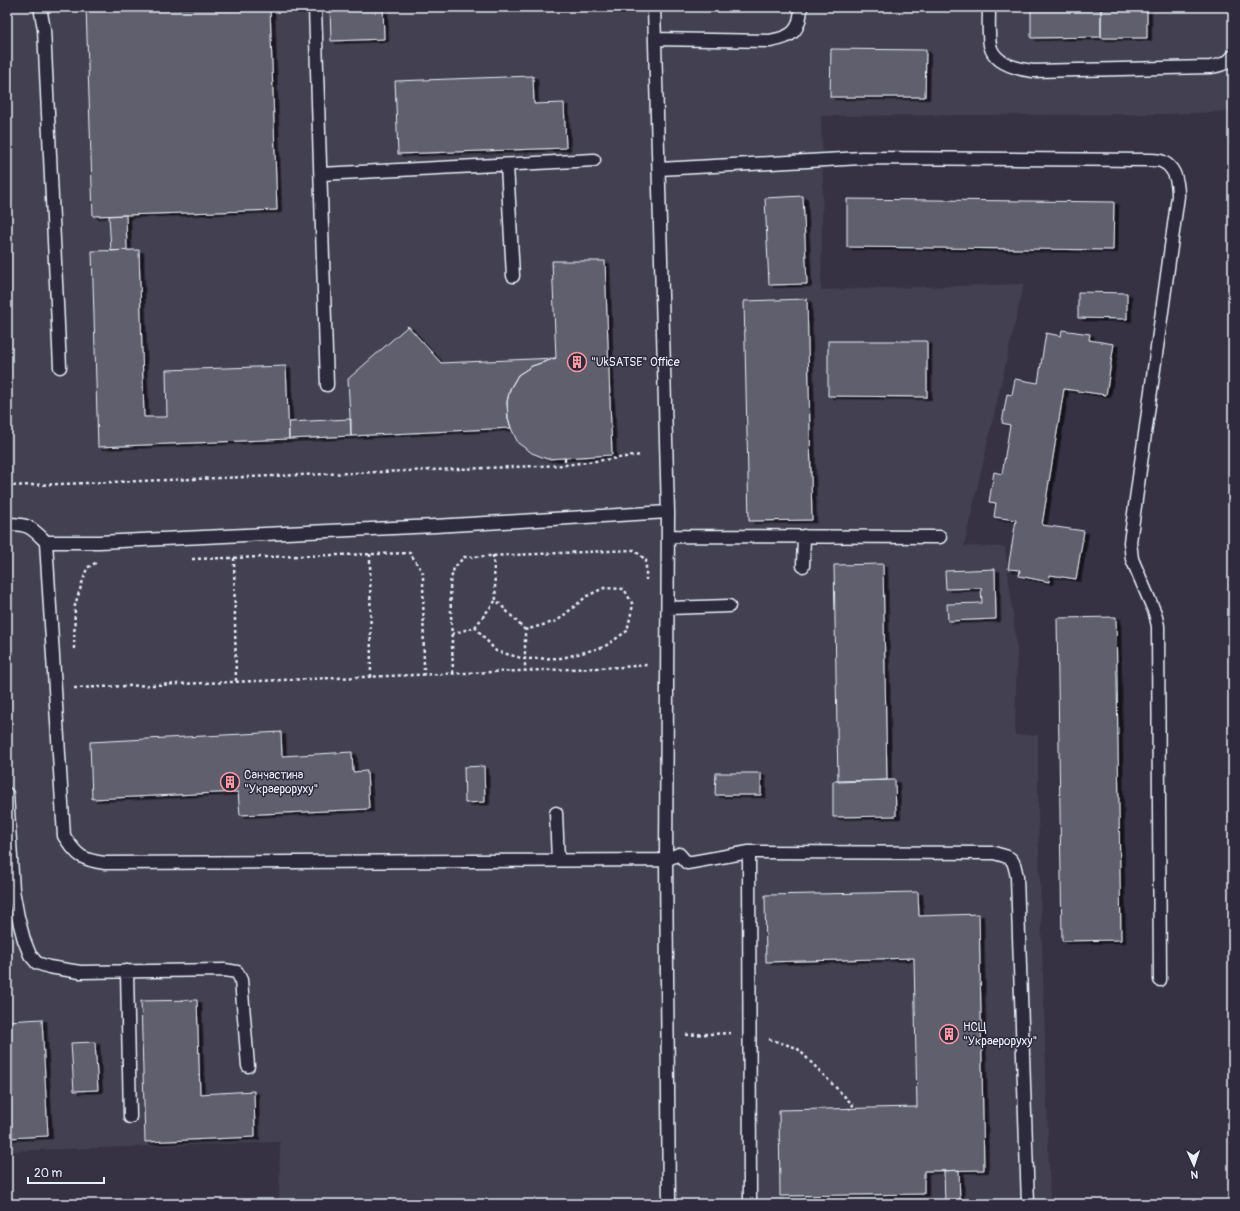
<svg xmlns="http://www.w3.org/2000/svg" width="1240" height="1211" font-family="Pangolin,sans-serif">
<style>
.built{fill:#433f51}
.building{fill:#605e6e;stroke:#e8f1f8;filter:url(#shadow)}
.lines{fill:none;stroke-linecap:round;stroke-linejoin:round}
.service-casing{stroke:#e8f1f8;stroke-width:15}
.path{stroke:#e8f1f8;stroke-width:2.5;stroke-dasharray:3 3;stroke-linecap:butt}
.service{stroke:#2f2a3d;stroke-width:12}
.labels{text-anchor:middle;stroke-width:3;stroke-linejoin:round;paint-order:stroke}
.poi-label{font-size:12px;fill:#e8f1f8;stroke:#2f2a3d;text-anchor:start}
</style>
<defs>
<filter id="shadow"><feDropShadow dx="4.5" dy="2.5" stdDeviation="0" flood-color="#0009"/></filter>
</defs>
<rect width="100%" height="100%" fill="#363244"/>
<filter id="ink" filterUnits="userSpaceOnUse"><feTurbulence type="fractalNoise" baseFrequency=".025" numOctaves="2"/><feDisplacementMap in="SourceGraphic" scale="8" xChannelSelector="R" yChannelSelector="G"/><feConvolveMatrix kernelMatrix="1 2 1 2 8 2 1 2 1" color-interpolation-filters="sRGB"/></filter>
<g filter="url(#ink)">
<path class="built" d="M7,7H1233V111L1167,114L821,116L823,168L821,290L1024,284L964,546L1005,547L1017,650L1015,735H1038V814L1050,1204H279L280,1142L7,1151Z"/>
<path class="building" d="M86,7H270L277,210L93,216Z
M330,7H383L384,39L331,41Z
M1031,7H1056V9H1101V37L1031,38Z
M1101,7H1147V38H1101Z
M831,49L926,50L925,97H830Z
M533,76L534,104L564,103L566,148L398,154L395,81Z
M803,196L807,284L769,285L765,198Z
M847,199L1114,202L1113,250L847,247Z
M126,215L127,250L111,251L109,216Z
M139,250L144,417H167L166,370L286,366L289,439L98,447L92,251Z
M552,261H605L612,455L547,459L532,453L518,443L511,428L508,418L507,402L510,389L518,375L532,366L556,358Z
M1078,292L1127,293V319L1078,318Z
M807,299L812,520L749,521L744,301Z
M408,326L441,363L556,358L532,366L518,375L510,389L507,402L508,418L511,428L351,436L348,379Z
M1062,330L1090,334L1089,340L1114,344L1106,395L1064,389L1042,525L1084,531L1076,579L1050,575L1049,582L1019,576L1020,570L1008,569L1016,520L994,517L996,503L989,502L994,472L1002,474L1010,425L1002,423L1007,394L1012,395L1015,379L1038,383L1046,333L1061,336Z
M828,341H927V397L828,396Z
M351,419V436L289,439V422Z
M883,564L887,780L838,782L834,565Z
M995,569L996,619L948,621L947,604L982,603L981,588L946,589L945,571Z
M1116,617L1121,940L1062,941L1057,618Z
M281,732L282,756L352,752L353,772L367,771L369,809L240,815L238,792L92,799L90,742Z
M484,766L485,802L465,803L464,767Z
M716,773H761V795H715Z
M895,780L896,816L833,817V781Z
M918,892L919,916L979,914L984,1170L924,1171V1194L780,1196L779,1110L917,1107L914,958L766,962L765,895Z
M197,1000L200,1094L254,1091L255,1137L145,1142L141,1001Z
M42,1019L48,1136L7,1138V1021Z
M95,1042L98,1090L74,1091L71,1043Z
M959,1170L960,1204H945L944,1171Z"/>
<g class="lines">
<g class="service-casing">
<path id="service" d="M40,7L44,29L60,367
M315,7L327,385
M654,7L668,512L666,860L669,1204
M989,7C989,19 988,33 990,45C994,64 1017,69 1033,71L1210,67C1219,66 1228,64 1233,56
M655,39L770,41C793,37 800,31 801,7
M507,165L513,276
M659,169L862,158L1150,160C1154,160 1160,160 1163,162C1176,168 1178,184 1178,196L1130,542L1132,559L1155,613L1158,626L1160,980
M321,174L594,160
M7,524C29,524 31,527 46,542H99L435,526L668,512
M668,536L940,537
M46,542L64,836C77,856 82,860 105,863L666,860L679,854L687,863L749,852L994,853C1013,858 1013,857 1017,877L1028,1204
M803,566L804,536
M668,608L729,606
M7,794L13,890L18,917L24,940L30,955L37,963L49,967L80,972L225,970L237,972L241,980L248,1066
M556,813L558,860
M749,852L750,1204
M127,971L130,1117"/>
</g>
<path class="path" d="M565,458V465
M7,486L565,465L641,455
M370,554L371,677
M493,555L496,600L525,630V671
M234,558L236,682
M192,559L410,553L423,573L424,674
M475,627L496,651L525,659L562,658L604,647L627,631L633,605L624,589L604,588L587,596L557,621L525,630
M452,634L475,627L496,600
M74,649L75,605L87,568L97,562
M453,673L450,583L454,568L464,557L634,550L646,560V580
M74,688L623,667L647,665V663
M686,1035L731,1033
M769,1039L797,1048L853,1105L849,1109"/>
<use href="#service" class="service"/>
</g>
</g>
<defs>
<g id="building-ring" transform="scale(1)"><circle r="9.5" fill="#2f2a3d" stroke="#ff9aa2" stroke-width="1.5"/><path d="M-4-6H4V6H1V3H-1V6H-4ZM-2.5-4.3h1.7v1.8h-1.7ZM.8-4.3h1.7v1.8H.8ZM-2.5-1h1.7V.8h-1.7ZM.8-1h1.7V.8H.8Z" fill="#ff9aa2"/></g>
</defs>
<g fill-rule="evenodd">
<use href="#building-ring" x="577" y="362"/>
<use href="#building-ring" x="230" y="782"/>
<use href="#building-ring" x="949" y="1034"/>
</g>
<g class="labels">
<g class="poi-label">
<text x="591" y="366">"UkSATSE" Office</text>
<text x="244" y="779">Санчастина<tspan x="244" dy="14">"Украероруху"</tspan></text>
<text x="963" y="1031">НСЦ<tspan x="963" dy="14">"Украероруху"</tspan></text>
</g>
</g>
<rect width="1240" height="1211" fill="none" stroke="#2f2a3d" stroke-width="24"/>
<rect x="12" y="12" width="1216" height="1187" fill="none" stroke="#e8f1f8" stroke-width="1.5" filter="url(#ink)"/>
<g transform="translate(1194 1165) rotate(177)" stroke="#2f2a3d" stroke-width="3" paint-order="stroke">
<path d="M0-3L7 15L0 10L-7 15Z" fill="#e8f1f8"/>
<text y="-6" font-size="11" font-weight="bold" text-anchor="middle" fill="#e8f1f8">N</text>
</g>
<path d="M28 1177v6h76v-6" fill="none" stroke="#e8f1f8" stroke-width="2"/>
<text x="34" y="1177" font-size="12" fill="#e8f1f8" stroke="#2f2a3d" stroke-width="3" paint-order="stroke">20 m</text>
</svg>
